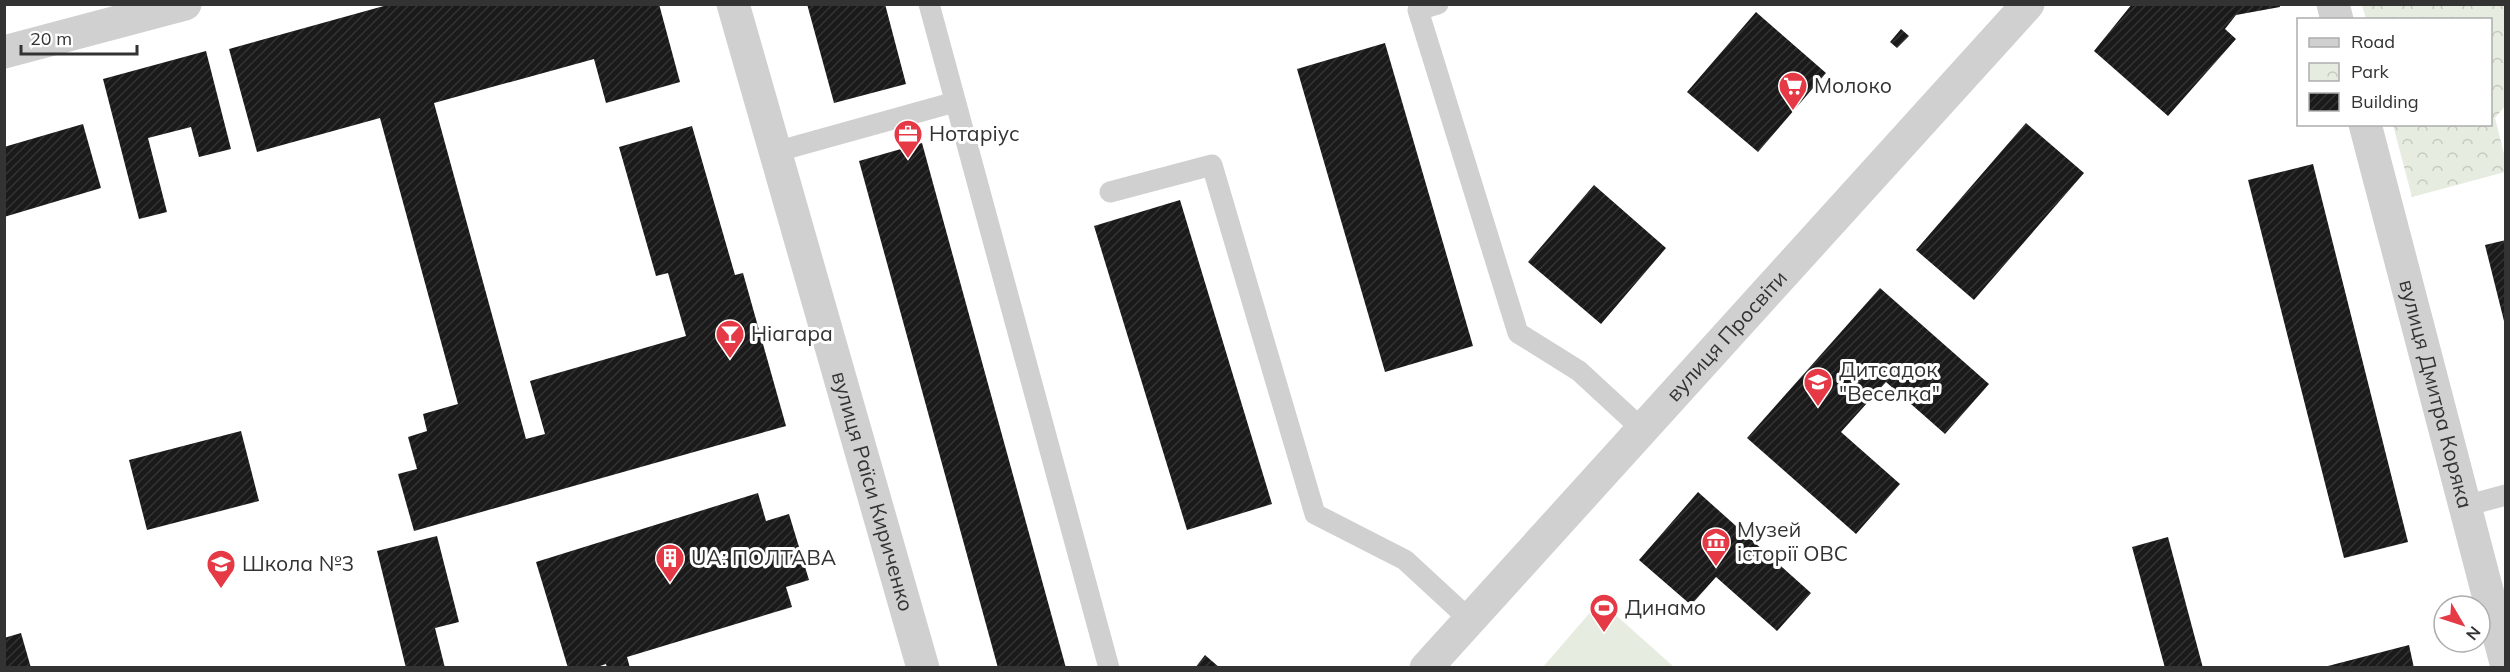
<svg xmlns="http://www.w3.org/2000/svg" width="2510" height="672" font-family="Mulish,sans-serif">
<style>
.park{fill:url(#park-crowns)}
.pitch{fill:#e6ecdf}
.building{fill:url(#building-hatch)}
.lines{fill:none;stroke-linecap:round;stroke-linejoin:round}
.service{stroke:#d0d0d0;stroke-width:21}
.minor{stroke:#d0d0d0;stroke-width:33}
.tertiary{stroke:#d0d0d0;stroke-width:33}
.labels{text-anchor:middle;stroke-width:6;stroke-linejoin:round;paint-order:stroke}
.poi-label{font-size:21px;fill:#333;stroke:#fff;text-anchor:start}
.street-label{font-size:21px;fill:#333;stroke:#fff}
</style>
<defs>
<pattern id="park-crowns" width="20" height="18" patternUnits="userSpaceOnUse" patternTransform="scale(1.5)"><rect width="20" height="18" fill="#e6ecdf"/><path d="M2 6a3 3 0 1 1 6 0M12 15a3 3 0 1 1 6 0" fill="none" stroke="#c6cbc0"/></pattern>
<pattern id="building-hatch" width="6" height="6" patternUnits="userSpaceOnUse" patternTransform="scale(1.5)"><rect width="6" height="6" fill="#1a1a1a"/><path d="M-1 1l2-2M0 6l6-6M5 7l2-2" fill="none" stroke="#333"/></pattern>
</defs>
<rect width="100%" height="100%" fill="#fff"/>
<path class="park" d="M2362,5H2505V106L2495,118L2505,158V172L2412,197L2393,125L2490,124V20L2366,19Z"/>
<path class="pitch" d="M1600,601L1674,667H1543Z"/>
<path class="building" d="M391,4H659L680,82L606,103L594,59L434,103L526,439L545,434L530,381L686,336L668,273L656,276L619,147L692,126L735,275L743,273L786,426L414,531L398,474L417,469L408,437L427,431L423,414L458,404L380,118L257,152L229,49Z
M807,4H885L906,84L834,103Z
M2132,4H2280V7L2236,15L2225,29L2236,39L2168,116L2094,51Z
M1756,12L1826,73L1758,152L1687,92Z
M1901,29L1909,36L1897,48L1890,42Z
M1385,43L1473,346L1385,372L1297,69Z
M206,51L231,149L199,157L191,127L148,138L167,212L139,219L103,79Z
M2026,123L2084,173L1974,300L1916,250Z
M83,124L101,188L4,217V147Z
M922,143L985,373L1066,668H998L859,161Z
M2313,164L2408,542L2344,558L2248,180Z
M1594,185L1666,248L1601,324L1528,262Z
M1180,200L1272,504L1187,530L1094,226Z
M2506,240V325H2505L2485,245Z
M1880,288L1989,384L1945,434L1886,382L1841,432L1900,484L1856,534L1747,438Z
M241,431L259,501L147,530L129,460Z
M1698,492L1811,593L1777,631L1716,577L1691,605L1639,560Z
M758,493L766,521L789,514L809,580L786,587L792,607L627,657L630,668H607L606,664L594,668H568L536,562Z
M437,536L459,622L435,628L445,668H406L377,551Z
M2168,537L2203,668H2165L2132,547Z
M21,633L31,668H4V638Z
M2409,645L2414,668H2324V667Z
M1205,655L1220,668H1195Z"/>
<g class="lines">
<path class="service" d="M929,4L1109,668
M1438,4L1418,10L1518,333L1579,371L1643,430
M775,152L955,102
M1110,192L1212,165L1315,514L1405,560L1470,620
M2465,506L2506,495"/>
<g class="minor">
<path id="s1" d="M733,4L923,668"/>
<path d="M2333,4L2337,20"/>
<path id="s2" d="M2365,124L2506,663"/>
<path id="s3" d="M1426,668L2028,4"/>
</g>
<path class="tertiary" d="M4,52L185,4"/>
</g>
<defs>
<g id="supermarket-pin" transform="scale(1.5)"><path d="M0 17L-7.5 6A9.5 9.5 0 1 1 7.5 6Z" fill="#e63946" stroke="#fff"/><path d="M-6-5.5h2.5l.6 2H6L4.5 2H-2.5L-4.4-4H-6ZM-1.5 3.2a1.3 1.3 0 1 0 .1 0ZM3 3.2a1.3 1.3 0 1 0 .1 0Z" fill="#fff"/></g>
<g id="office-pin" transform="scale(1.5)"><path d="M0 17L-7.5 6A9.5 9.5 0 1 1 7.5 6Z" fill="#e63946" stroke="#fff"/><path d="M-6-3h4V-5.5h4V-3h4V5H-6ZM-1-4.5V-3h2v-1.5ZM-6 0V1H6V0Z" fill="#fff"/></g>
<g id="bar-pin" transform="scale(1.5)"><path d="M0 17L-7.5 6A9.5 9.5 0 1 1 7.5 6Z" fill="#e63946" stroke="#fff"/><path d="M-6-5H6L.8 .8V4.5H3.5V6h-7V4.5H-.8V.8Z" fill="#fff"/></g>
<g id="school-pin" transform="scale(1.5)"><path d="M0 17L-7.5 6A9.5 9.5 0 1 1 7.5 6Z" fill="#e63946" stroke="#fff"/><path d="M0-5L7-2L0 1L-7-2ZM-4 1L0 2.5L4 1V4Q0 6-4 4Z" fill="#fff"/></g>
<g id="museum-pin" transform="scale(1.5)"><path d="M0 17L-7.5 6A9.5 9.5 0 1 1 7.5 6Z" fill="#e63946" stroke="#fff"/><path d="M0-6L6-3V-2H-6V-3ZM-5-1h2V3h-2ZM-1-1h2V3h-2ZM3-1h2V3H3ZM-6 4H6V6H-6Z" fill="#fff"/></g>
<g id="building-pin" transform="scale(1.5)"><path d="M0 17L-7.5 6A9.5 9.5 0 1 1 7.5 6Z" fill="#e63946" stroke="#fff"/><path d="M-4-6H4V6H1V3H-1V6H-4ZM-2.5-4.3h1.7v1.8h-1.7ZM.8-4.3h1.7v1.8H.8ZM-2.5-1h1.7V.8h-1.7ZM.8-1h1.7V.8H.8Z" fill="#fff"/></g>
<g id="stadium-pin" transform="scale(1.5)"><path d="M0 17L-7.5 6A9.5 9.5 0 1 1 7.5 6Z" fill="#e63946" stroke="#fff"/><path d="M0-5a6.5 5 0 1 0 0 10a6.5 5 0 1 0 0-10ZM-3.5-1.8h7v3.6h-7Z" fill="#fff"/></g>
</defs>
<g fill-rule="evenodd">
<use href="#supermarket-pin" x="1793" y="86"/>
<use href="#office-pin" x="908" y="134"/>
<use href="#bar-pin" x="730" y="334"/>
<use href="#school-pin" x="1818" y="382"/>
<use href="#museum-pin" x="1716" y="542"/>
<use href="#building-pin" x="670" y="558"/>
<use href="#school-pin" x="221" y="564"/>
<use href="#stadium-pin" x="1604" y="608"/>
</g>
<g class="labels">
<g class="poi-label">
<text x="1814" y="93">Молоко</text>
<text x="929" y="141">Нотаріус</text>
<text x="751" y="341">Ніагара</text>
<text x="1839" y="377">Дитсадок<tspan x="1839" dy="24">"Веселка"</tspan></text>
<text x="1737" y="537">Музей<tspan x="1737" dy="24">історії ОВС</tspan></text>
<text x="691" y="565">UA: ПОЛТАВА</text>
<text x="242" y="571">Школа №3</text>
<text x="1625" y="615">Динамо</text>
</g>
<g class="street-label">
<text dy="7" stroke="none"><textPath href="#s3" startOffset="448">вулиця Просвіти</textPath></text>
<text dy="7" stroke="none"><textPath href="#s2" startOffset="279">вулиця Дмитра Коряка</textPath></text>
<text dy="7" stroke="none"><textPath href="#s1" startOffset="507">вулиця Раїси Кириченко</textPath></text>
</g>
</g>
<rect width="2510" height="672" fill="none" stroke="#333333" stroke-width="12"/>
<rect x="2297" y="18" width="195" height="108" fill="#ffffff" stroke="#adadad" stroke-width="1.5"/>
<rect x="2309" y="38" width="30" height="9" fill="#d0d0d0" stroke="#adadad" stroke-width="1.5"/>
<text x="2351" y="48" font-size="18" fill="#333333">Road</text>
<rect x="2309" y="63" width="30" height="18" fill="url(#park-crowns)" stroke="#adadad" stroke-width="1.5"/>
<text x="2351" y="78" font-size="18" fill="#333333">Park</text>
<rect x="2309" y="93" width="30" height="18" fill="url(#building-hatch)" stroke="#adadad" stroke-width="1.5"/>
<text x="2351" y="108" font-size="18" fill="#333333">Building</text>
<g transform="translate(2462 624) rotate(129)"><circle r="28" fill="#ffffff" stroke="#adadad" stroke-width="1.5"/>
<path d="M0-4.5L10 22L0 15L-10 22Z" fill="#e63946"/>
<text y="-9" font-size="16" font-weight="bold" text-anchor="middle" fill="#333333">N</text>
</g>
<path d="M21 45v9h116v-9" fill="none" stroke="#333333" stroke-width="3"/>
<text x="30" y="45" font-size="18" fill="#333333" stroke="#ffffff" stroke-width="4.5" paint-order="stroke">20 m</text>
</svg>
